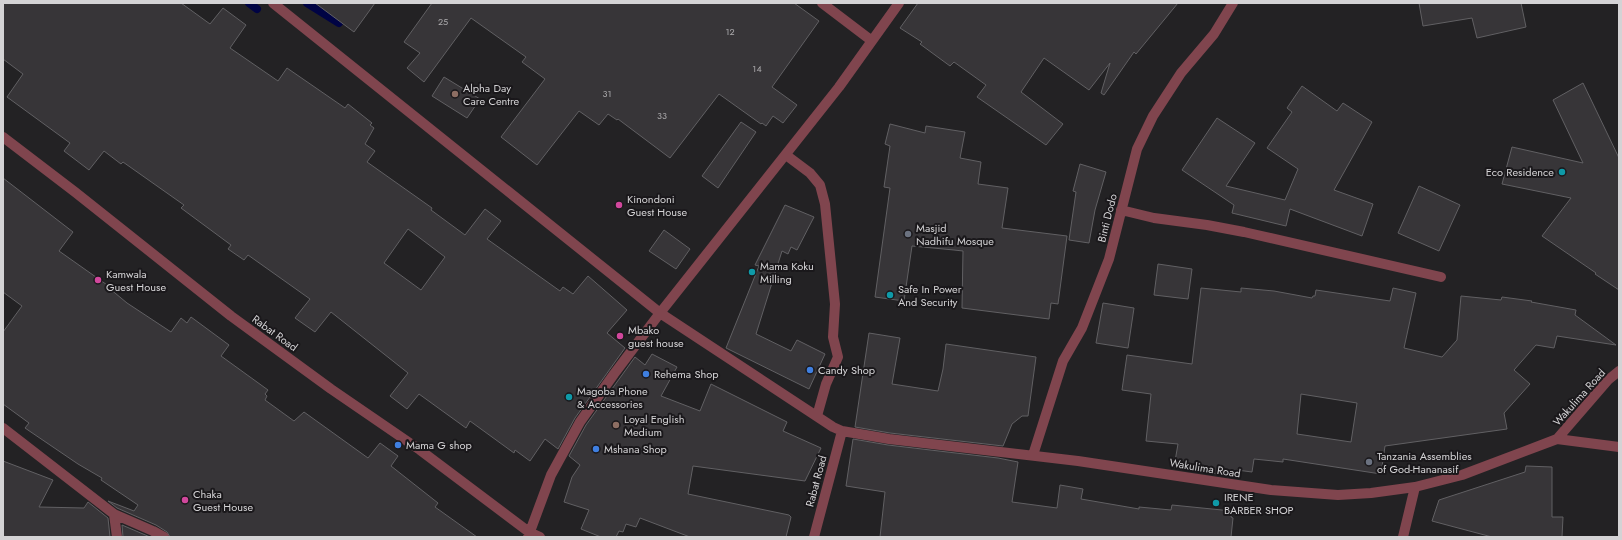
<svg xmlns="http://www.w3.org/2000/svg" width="1622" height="540" font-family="Jost,sans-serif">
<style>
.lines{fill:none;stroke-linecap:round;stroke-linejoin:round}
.stream{stroke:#000344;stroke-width:8}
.building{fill:#373538;stroke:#616063;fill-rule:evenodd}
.minor{stroke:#80454e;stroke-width:10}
.education-dot{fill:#8d6e63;stroke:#1a181b;stroke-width:1.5}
.culture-dot{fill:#0f9aa8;stroke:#1a181b;stroke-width:1.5}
.hotel-dot{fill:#d1479c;stroke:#1a181b;stroke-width:1.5}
.worship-dot{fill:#6b7280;stroke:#1a181b;stroke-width:1.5}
.shop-dot{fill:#3f7fe0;stroke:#1a181b;stroke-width:1.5}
.labels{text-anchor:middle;stroke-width:4;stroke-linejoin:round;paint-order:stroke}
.number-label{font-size:9px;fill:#adacae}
.poi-label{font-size:11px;fill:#d4d3d5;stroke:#1a181b;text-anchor:start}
.street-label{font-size:11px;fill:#d4d3d5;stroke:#1a181b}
</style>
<rect width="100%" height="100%" fill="#232224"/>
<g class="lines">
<path class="stream" d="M249,3L257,9
M307,3L339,23"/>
</g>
<path class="building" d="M3,3H181L210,24L223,8L246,25L230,48L278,81L287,68L345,108L348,104L372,123L370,125L374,128L365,144L375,151L367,162L432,208L431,210L465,235L485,209L501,221L487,239L560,291L563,287L573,294L588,276L627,310L607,333L625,348L575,418L558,449L545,439L530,461L515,450L514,453L470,421L466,428L419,394L407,409L390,396L408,373L331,312L315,332L295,318L310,299L248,255L244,260L228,249L231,245L181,208L184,205L123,162L121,164L104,151L89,170L64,151L70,143L7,97L23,74L3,59ZM408,229L445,257L421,290L384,263Z
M315,3H375L354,32Z
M432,3H794L819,21L772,87L797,105L783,123L773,116L766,126L762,123L761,124L719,94L670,158L618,119L617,120L608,114L599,125L579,111L537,165L501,137L545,79L522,62L526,57L471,18L424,82L407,68L420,53L404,42Z
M918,3H1178L1136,54L1134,52L1104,95L1101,93L1110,63L1089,90L1044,58L1021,92L1063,124L1046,145L977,97L986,85L954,62L950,66L920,44L922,42L900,28Z
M1419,3H1521L1526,27L1477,38L1472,18L1423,26Z
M444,77L480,99L467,118L432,96Z
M1583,83L1619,158V290L1595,274L1596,273L1542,236L1571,198L1502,184L1512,147L1583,163L1553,100Z
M1302,86L1337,111L1343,103L1372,122L1334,190L1373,204L1362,236L1290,209L1286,226L1232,213L1234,205L1182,170L1217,118L1255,143L1226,186L1285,200L1298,169L1267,148L1292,112L1287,108Z
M741,122L756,132L718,188L702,176Z
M890,124L925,133L926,126L965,132L960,158L981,162L978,184L1008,188L1002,228L1067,236L1058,304L1051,303L1049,319L962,308L963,251L954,250L912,246L904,301L875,297L890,188L884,187L890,146L885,144Z
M1080,164L1106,172L1095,210L1089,243L1069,240L1076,192L1073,191Z
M3,178L73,232L59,251L110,287L109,288L127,303L171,332L181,318L187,323L191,317L229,345L221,356L268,390L265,394L267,396L265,400L294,421L304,412L368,458L380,443L398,456L391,466L438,503L435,507L477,537H170L167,532L156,525L117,508L108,501L134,511L138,505L101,480L102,478L78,464L25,428L29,423L3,404V332L22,306L3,292Z
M1419,186L1460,205L1439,251L1398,233Z
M785,205L814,217L797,250L791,247L788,254L782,251L756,334L791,351L797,340L825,354L809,389L726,348L759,266L755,265Z
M664,230L690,249L676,269L649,251Z
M1158,264L1192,269L1188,299L1154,295Z
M1201,288L1241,292V288L1274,291L1312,298L1313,296H1315L1316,290L1390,301L1393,288L1416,293L1404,348L1442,357L1457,340L1461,296L1501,300L1502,297L1532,301L1531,302L1576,310L1575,315L1616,345L1557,336L1554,348L1536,345L1514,370L1530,384L1504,413L1507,429L1385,446L1381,474L1283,459V462L1254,459L1252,472L1237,470L1236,477L1174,467L1178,444L1146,441L1151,394L1122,390L1127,355L1192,364ZM1301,394L1357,403L1351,442L1297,434Z
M1103,303L1134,308L1128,348L1096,343Z
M869,333L900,338L892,384L938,391L943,369L946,344L1036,357L1028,416H1022L1012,424L1003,446L890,433L855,427Z
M652,354L677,367L661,396L700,411L711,384L787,422L783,431L821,448L805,481L693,466L688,494L789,515L791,517L786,537H690L640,518L636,527L626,524L623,532L619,531L616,537H601L581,529L589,510L564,502L572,477L580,465L569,456L586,425L635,357L645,365Z
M853,439L888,445L998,458L1018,462L1012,502L1057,508L1060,485L1083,489L1081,499L1139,509V507L1171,510L1172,505L1232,511L1231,517L1233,518L1231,537H880L885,492L846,486Z
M3,461L53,480L39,507L84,508L88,502L108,518L110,537H3Z
M1526,466L1552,467V517H1563L1562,537H1492L1432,521L1439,500L1525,472Z
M122,525L150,537H123Z"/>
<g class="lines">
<path class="minor" d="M273,3L660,313L833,427L842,431L889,439L1078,461L1271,490L1338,495L1371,493L1415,487L1462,475L1557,439L1608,380L1619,371
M822,3L872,41
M3,137L75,192L231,316L331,389L420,450L529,532L540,537
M786,155L810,173L820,185L825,204L835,304L833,337L838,357L826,384L817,416
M1121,210L1154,218L1207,225L1244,232L1441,277
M3,428L114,514L153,531L164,537
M1557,439L1619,447
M1033,455L1063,361L1082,328L1109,259L1137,149L1153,116L1181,73L1214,34L1233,3
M114,514L117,537
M528,537L551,475L580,422L614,374L660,313L839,87L899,3
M814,537L842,431
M1403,537L1415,487"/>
</g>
<g class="education-dot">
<circle cx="455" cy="94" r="4"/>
<circle cx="616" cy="425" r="4"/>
</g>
<g class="culture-dot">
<circle cx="1562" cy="172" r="4"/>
<circle cx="752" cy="272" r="4"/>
<circle cx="890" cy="295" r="4"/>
<circle cx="569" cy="397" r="4"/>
<circle cx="1216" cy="503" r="4"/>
</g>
<g class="hotel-dot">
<circle cx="619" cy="205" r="4"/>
<circle cx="98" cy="280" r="4"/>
<circle cx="620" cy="336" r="4"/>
<circle cx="185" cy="500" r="4"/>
</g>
<g class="worship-dot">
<circle cx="908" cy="234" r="4"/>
<circle cx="1369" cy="462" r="4"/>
</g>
<g class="shop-dot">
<circle cx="810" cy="370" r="4"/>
<circle cx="646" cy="374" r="4"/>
<circle cx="398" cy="445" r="4"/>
<circle cx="596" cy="449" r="4"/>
</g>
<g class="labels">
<g class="number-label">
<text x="443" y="25">25</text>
<text x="730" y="35">12</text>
<text x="757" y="72">14</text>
<text x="607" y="97">31</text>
<text x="662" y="119">33</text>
</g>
<g class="poi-label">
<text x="463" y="92">Alpha Day<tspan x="463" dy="13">Care Centre</tspan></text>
<text x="1554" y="176" text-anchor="end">Eco Residence</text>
<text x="627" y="203">Kinondoni<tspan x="627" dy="13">Guest House</tspan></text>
<text x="916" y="232">Masjid<tspan x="916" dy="13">Nadhifu Mosque</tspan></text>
<text x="760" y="270">Mama Koku<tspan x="760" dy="13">Milling</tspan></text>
<text x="106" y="278">Kamwala<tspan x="106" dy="13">Guest House</tspan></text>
<text x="898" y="293">Safe In Power<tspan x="898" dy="13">And Security</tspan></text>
<text x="628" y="334">Mbako<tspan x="628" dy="13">guest house</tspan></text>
<text x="818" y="374">Candy Shop</text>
<text x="654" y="378">Rehema Shop</text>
<text x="577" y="395">Magoba Phone<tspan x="577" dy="13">&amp; Accessories</tspan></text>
<text x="624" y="423">Loyal English<tspan x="624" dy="13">Medium</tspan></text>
<text x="406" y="449">Mama G shop</text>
<text x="604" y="453">Mshana Shop</text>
<text x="1377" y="460">Tanzania Assemblies<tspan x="1377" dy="13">of God-Hananasif</tspan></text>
<text x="193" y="498">Chaka<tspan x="193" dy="13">Guest House</tspan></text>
<text x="1224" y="501">IRENE<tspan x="1224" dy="13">BARBER SHOP</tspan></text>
</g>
<g class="street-label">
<text transform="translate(1107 218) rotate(-76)" y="4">Binti Dodo</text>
<text transform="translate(275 333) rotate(36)" y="4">Rabat Road</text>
<text transform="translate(1579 397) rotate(-48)" y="4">Wakulima Road</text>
<text transform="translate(1205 468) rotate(9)" y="4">Wakulima Road</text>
<text transform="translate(816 481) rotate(-75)" y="4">Rabat Road</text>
</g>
</g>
<rect width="1622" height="540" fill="none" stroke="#d4d3d5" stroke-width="8"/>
</svg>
